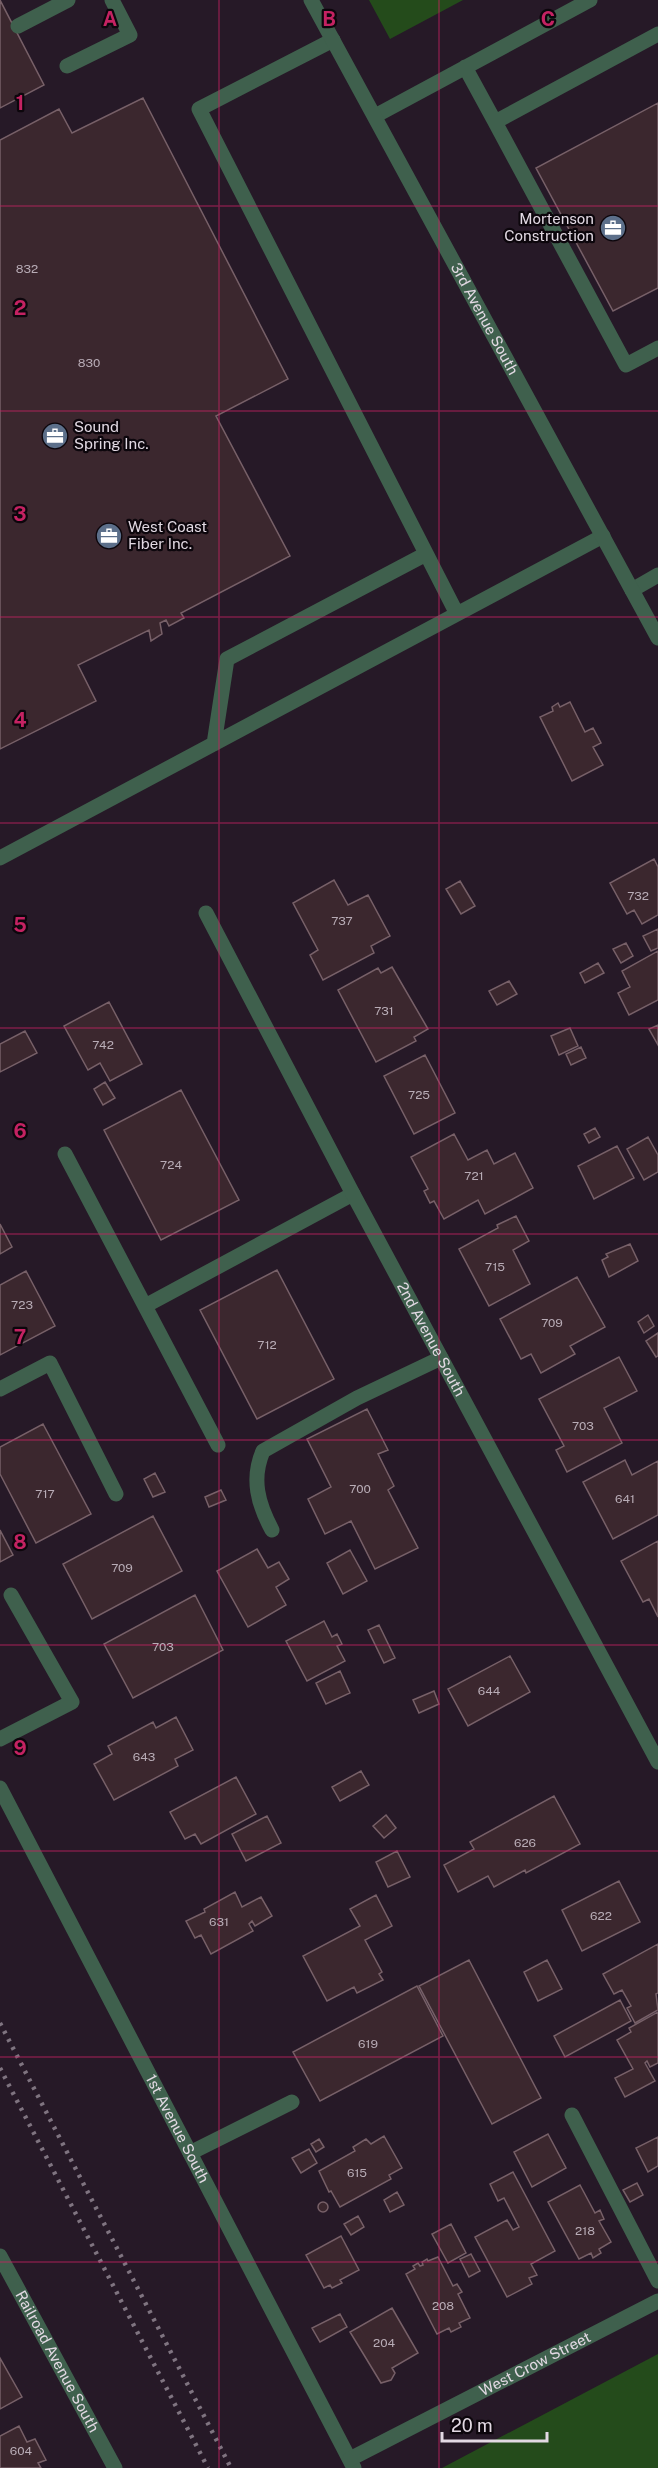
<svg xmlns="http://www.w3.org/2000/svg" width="658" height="2468" font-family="'Public Sans',sans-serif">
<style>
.green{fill:#244b1b}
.building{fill:#3b272e;stroke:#776068;stroke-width:1.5}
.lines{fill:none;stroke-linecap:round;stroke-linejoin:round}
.service{stroke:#3f604d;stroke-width:15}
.minor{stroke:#3f604d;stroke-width:15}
.rail{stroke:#7f7480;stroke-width:4.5;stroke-dasharray:3 6;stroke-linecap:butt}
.grid{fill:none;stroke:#c42262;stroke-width:1.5;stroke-opacity:0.55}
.labels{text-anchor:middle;stroke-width:4.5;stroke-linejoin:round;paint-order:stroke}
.number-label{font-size:12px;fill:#b8acb6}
.poi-label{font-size:15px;fill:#e2d9e3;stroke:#0c060c;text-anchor:start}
.street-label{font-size:15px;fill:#e2d9e3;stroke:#0c060c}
.grid-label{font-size:20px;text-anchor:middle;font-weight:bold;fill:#c42262;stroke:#0c060c;stroke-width:4.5;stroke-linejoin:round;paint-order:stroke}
</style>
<rect width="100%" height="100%" fill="#261927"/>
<path class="green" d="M369,0H463L390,39Z
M658,2354V2468H442Z"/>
<path class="building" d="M0,0L44,85L0,108Z
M143,98L288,379L216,416L290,556L181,613L184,618L169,626L166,620L160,623L162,634L151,641L149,630L78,665L96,701L0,749V140L59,109L72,133Z
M658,103V288L613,311L536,168Z
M570,702L585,732L593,728L601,743L593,747L603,765L572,781L540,717L553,711L552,707L558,703L560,707Z
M654,859L658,867V915L642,924L634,910L627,914L610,883Z
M334,880L348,905L368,895L390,936L371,946L374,953L323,980L310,955L318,950L293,903Z
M460,881L475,906L461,914L446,889Z
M658,929V948L651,951L643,936Z
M626,943L633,956L621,963L613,949Z
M658,951V1000L629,1015L618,993L630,987L622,971Z
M598,963L604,973L585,983L580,973Z
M392,967L428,1029L414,1037L416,1041L376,1062L338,990L378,968L381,973Z
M509,981L517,994L497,1005L489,991Z
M109,1002L142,1064L110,1081L100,1063L88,1070L64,1026Z
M658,1025V1045L649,1029Z
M570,1028L578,1046L559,1055L551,1036Z
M25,1031L37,1053L0,1072V1044Z
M581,1047L586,1058L571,1065L566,1054Z
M425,1055L455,1113L414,1134L384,1076Z
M105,1082L115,1098L103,1105L94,1089Z
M181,1090L239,1200L161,1240L104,1130Z
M595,1128L600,1137L589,1143L584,1134Z
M454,1134L468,1160L487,1150L494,1164L515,1153L533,1188L485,1214L478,1200L444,1219L434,1201L430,1203L424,1191L428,1189L411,1157Z
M648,1137L658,1155V1172L644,1180L627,1149Z
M617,1146L634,1178L594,1199L578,1166Z
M516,1216L529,1241L513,1250L530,1284L489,1306L459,1249L498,1228L497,1225Z
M0,1224L12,1247L0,1254Z
M630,1244L638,1261L609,1277L602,1260L608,1257L606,1254Z
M277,1270L334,1379L257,1419L200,1310Z
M26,1271L55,1326L0,1355V1285Z
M577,1277L605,1327L570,1346L575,1354L541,1373L531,1354L521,1359L500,1319Z
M648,1315L654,1326L644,1333L638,1322Z
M658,1333V1356L656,1357L646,1341Z
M619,1357L637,1391L604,1408L622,1443L567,1472L556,1450L564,1446L539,1399Z
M367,1409L388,1450L378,1454L394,1486L388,1490L418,1548L375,1569L351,1521L325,1534L308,1499L331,1487L307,1439Z
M43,1424L91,1514L36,1543L0,1474V1447Z
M625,1460L632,1475L658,1461V1515L613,1539L583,1482Z
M155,1473L165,1492L153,1497L144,1479Z
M221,1490L226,1500L209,1507L205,1497Z
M153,1516L182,1571L92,1619L63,1564Z
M0,1530L13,1555L0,1562Z
M658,1541V1617L649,1599L643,1602L621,1561Z
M257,1549L268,1568L279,1562L289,1579L276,1587L286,1605L248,1627L217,1571Z
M350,1550L367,1581L343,1594L327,1563Z
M195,1595L223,1650L133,1698L104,1644Z
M324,1621L332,1637L337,1634L342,1644L337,1646L345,1661L307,1681L286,1641Z
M379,1625L395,1658L384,1663L368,1630Z
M510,1656L530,1692L468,1726L448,1689Z
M340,1671L350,1693L326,1704L316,1683Z
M434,1691L439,1704L419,1713L413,1700Z
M176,1717L193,1750L175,1759L178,1766L114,1800L94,1764L112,1754L108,1746L153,1722L156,1728Z
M361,1771L369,1785L340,1801L332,1787Z
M236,1777L256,1814L201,1844L195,1834L185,1839L170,1812Z
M554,1796L580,1844L526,1873L525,1870L494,1887L488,1876L458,1892L444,1865L474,1849L470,1842Z
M386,1815L396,1828L384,1838L373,1826Z
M267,1816L281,1843L246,1861L232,1834Z
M397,1851L410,1877L388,1887L376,1862Z
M619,1881L640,1922L582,1951L562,1910Z
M235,1892L242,1907L261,1897L272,1916L255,1926L252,1921L249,1924L253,1931L211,1954L201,1935L195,1938L186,1921L205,1912L204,1909Z
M376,1895L392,1926L365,1940L382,1972L379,1974L383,1980L357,1993L354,1987L327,2001L303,1956L360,1926L350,1909Z
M658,1944V1993L656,1994L658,2010L635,2023L627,2008L631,2006L622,1990L614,1994L603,1974Z
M469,1960L541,2098L492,2124L419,1986Z
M547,1960L562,1989L538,2001L524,1972Z
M417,1986L443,2036L320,2101L293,2052Z
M620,2000L631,2021L565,2057L554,2036Z
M658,2012V2063L650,2067L647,2061L645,2063L655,2081L625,2097L615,2078L633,2069L617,2040L631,2032L629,2028Z
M548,2134L566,2168L532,2187L514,2152Z
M384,2136L402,2168L389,2175L391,2179L340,2207L331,2191L329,2192L319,2171L355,2151L353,2147L366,2139L371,2144Z
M658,2137V2166L648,2172L636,2148Z
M319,2139L324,2147L316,2152L311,2144Z
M309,2149L317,2163L301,2173L292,2158Z
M513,2172L555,2251L531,2264L537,2275L529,2278L532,2284L507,2297L475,2237L507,2220L513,2230L519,2227L504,2198L498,2201L490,2184Z
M637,2183L643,2195L630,2202L623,2190Z
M580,2185L595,2213L600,2210L604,2219L599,2221L611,2242L599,2249L601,2253L593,2258L591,2253L579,2259L548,2202Z
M397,2192L404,2205L390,2212L384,2200Z
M318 2207a5 5 0 1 1 10 0a5 5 0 1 1-10 0Z
M358,2216L364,2227L351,2235L344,2224Z
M451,2224L466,2253L448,2263L432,2234Z
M341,2236L359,2270L340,2280L342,2283L332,2288L330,2285L324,2288L306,2255Z
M471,2254L480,2271L469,2277L460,2259Z
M438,2257L453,2286L457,2284L462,2292L458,2294L470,2318L459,2323L461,2327L451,2332L449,2328L437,2334L406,2274L415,2269L413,2266L418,2263L420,2266L423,2265L422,2262L427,2259L428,2261Z
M392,2308L418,2353L392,2368L395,2373L391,2380L381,2383L350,2332Z
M340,2314L347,2327L320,2342L312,2328Z
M0,2358L22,2397L0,2409Z
M19,2426L27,2442L35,2439L46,2460L38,2463L41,2468H0V2436Z"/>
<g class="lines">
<path class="service" d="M18,26L68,0
M658,34L495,122L626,365L658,348
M333,40L199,109L457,614
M67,66L130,35L112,0
M465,67L495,122
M375,116L590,0
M632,590L658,575
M214,744L227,659L426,554
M0,858L603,536
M65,1154L218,1445
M145,1306L353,1194
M0,1389L50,1363L116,1494
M272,1530C258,1504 251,1479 263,1451L357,1398L441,1358
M0,1739L72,1702L11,1595
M572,2115L658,2281
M190,2153L292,2102"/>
<g class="minor">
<path id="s1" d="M311,0L658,638"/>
<path id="s2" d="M206,913L353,1194L658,1762"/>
<path id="s3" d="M0,1788L354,2468"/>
<path id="s4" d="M0,2256L115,2468"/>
<path id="s5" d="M350,2459L658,2301"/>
</g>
<path class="rail" d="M0,2023L231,2468
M0,2068L208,2468"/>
</g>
<path class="grid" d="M219,0V2468M439,0V2468M0,206H658M0,411H658M0,617H658M0,823H658M0,1028H658M0,1234H658M0,1440H658M0,1645H658M0,1851H658M0,2057H658M0,2262H658"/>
<defs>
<g id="office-disc" transform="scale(1.35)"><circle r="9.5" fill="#5c6f8a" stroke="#0c060c"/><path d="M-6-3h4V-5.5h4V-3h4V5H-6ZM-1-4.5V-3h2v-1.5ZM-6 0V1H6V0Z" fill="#fff"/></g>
</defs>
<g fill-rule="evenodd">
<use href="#office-disc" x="613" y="228"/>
<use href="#office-disc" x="55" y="436"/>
<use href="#office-disc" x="109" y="536"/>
</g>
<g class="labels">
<g class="number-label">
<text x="27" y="273">832</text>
<text x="89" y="367">830</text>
<text x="638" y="900">732</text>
<text x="342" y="925">737</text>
<text x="384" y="1015">731</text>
<text x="103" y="1049">742</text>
<text x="419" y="1099">725</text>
<text x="171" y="1169">724</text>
<text x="474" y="1180">721</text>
<text x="495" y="1271">715</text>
<text x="22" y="1309">723</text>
<text x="552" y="1327">709</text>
<text x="267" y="1349">712</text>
<text x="583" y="1430">703</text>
<text x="360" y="1493">700</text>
<text x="45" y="1498">717</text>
<text x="625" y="1503">641</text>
<text x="122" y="1572">709</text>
<text x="163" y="1651">703</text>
<text x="489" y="1695">644</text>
<text x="144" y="1761">643</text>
<text x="525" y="1847">626</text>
<text x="601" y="1920">622</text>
<text x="219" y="1926">631</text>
<text x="368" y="2048">619</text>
<text x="357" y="2177">615</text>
<text x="585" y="2235">218</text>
<text x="443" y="2310">208</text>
<text x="384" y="2347">204</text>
<text x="21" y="2455">604</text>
</g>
<g class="poi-label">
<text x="594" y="224" text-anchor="end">Mortenson<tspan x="594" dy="17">Construction</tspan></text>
<text x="74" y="432">Sound<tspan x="74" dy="17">Spring Inc.</tspan></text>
<text x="128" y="532">West Coast<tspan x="128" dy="17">Fiber Inc.</tspan></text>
</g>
<g class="street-label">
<text dy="5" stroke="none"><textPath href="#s1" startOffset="363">3rd Avenue South</textPath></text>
<text dy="5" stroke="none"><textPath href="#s2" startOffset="482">2nd Avenue South</textPath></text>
<text dy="5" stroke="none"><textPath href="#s3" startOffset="384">1st Avenue South</textPath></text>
<text dy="5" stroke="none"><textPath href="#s4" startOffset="120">Railroad Avenue South</textPath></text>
<text dy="5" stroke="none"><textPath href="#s5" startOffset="208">West Crow Street</textPath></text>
</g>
</g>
<g class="grid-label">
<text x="110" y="26">A</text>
<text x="329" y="26">B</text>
<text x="548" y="26">C</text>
<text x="20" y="110">1</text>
<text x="20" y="315">2</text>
<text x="20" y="521">3</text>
<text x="20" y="727">4</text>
<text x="20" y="932">5</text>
<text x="20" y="1138">6</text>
<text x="20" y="1344">7</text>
<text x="20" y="1549">8</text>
<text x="20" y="1755">9</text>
</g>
<path d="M442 2432v9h105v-9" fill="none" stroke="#e2d9e3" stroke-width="3"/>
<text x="451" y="2432" font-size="18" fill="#e2d9e3" stroke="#0c060c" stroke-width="4.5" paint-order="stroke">20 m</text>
</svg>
